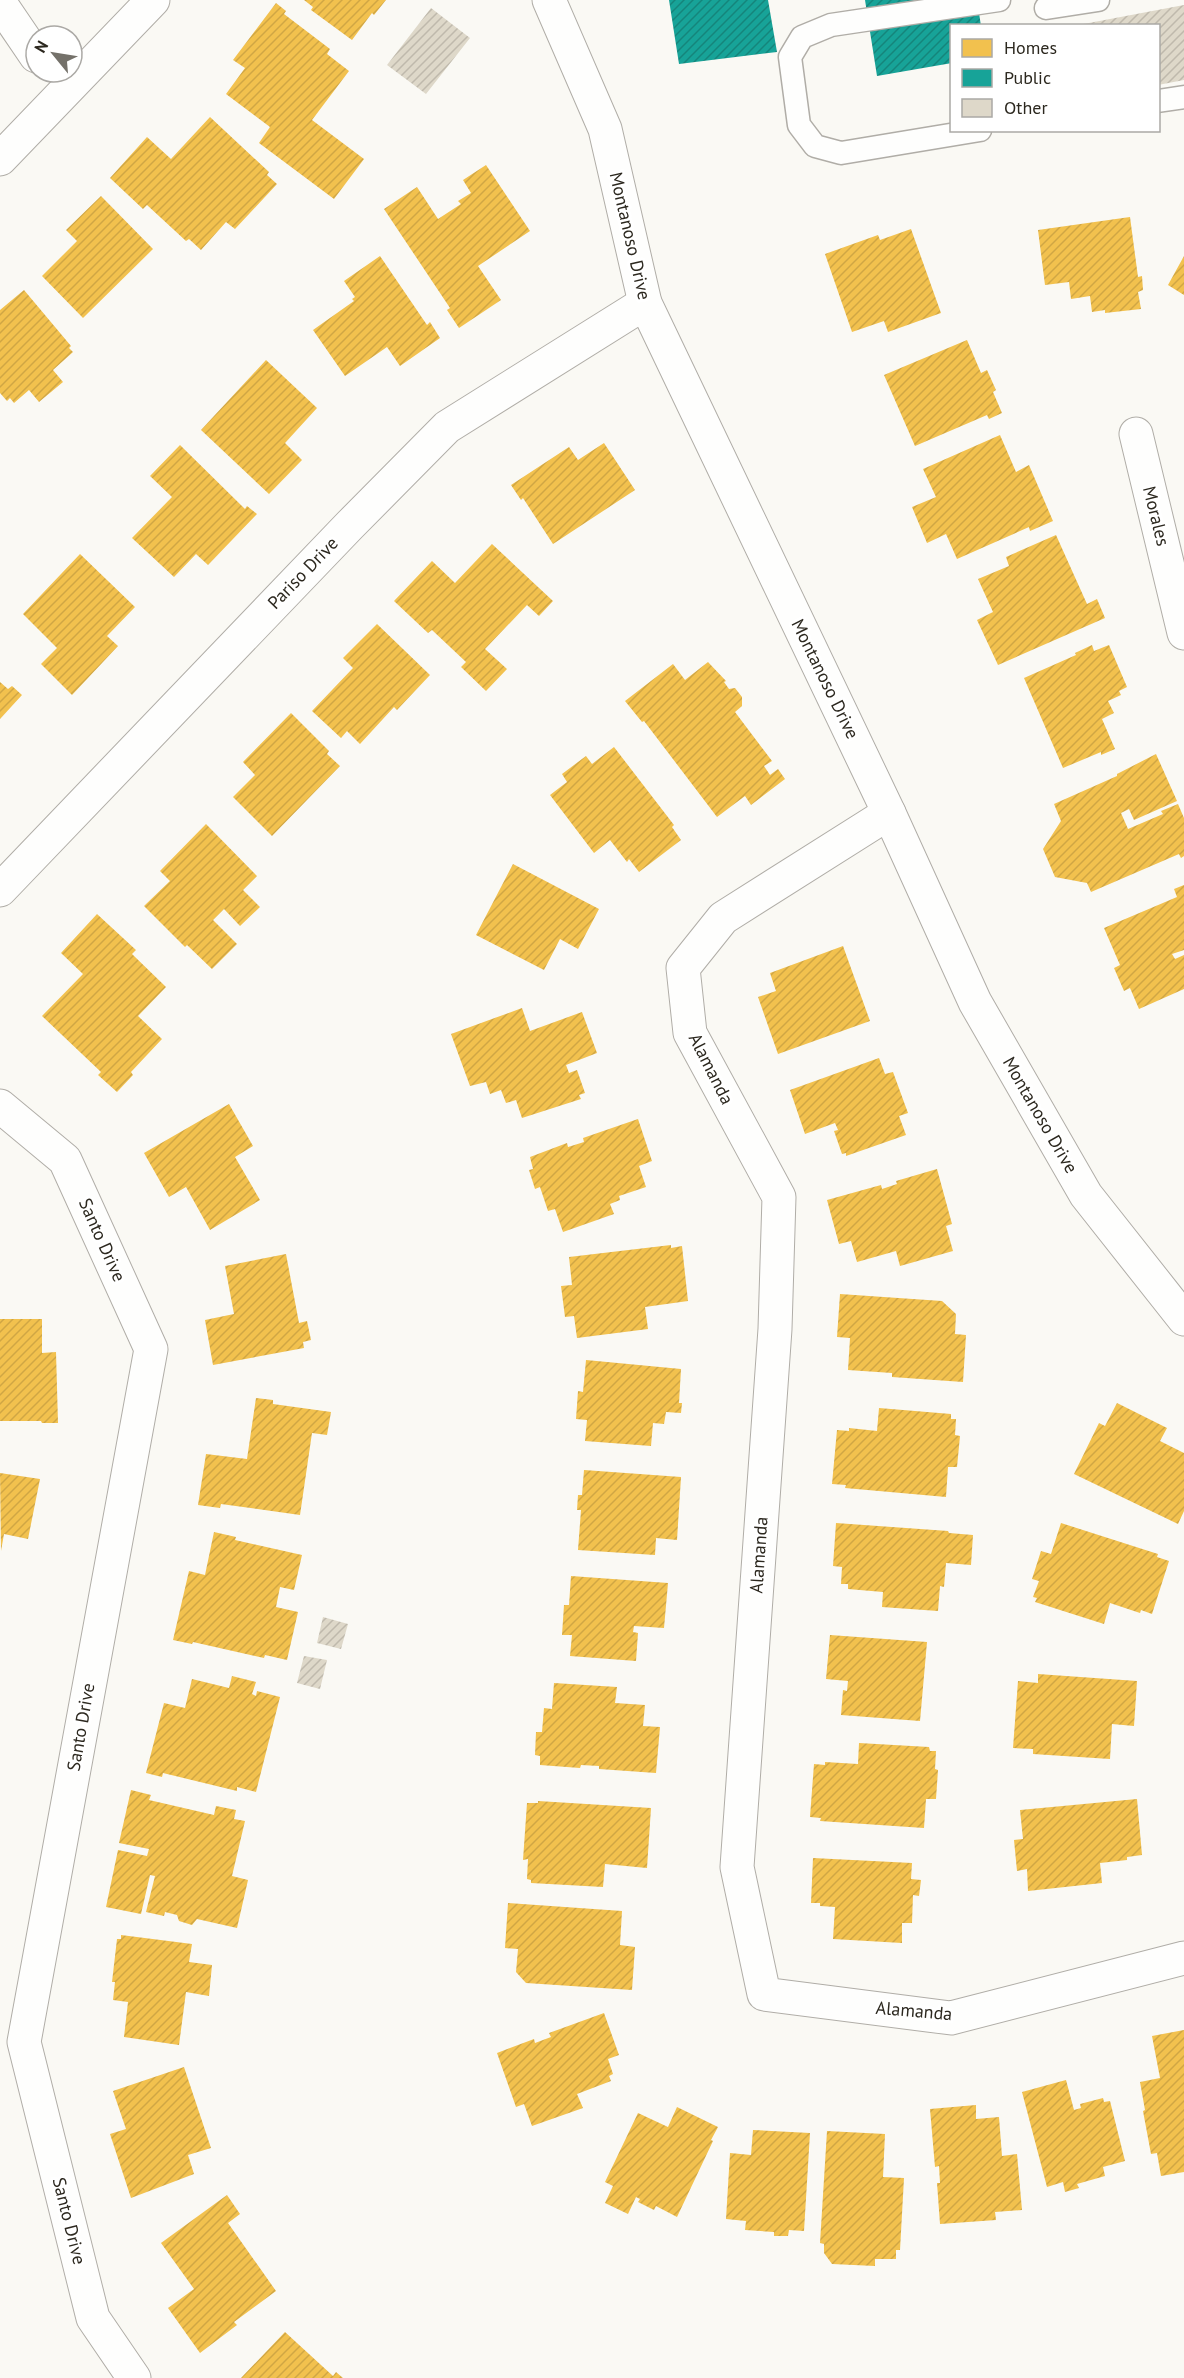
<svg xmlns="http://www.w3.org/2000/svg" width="1184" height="2378" font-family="'PT Sans',sans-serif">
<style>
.homes{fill:url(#homes-hatch)}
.public{fill:url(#public-hatch)}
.building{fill:url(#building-hatch)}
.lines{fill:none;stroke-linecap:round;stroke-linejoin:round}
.lane-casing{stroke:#b0ada7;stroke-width:25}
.street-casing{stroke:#b0ada7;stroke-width:35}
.secondary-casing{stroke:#b0ada7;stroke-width:35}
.lane{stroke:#fefefd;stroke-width:22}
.street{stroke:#fefefd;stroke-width:33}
.secondary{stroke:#fefefd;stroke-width:33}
.labels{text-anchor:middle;stroke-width:6;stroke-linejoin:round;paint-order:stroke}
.street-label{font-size:18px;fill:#2c281f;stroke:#fff}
</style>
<defs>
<pattern id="homes-hatch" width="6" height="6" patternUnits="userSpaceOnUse" patternTransform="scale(1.5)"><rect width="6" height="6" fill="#f2c14e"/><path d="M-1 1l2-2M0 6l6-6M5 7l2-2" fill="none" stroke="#d0a644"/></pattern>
<pattern id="public-hatch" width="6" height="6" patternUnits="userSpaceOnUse" patternTransform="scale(1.5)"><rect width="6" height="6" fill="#17a398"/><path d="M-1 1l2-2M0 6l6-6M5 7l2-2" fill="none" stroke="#15857b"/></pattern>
<pattern id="building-hatch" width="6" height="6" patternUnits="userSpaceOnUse" patternTransform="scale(1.5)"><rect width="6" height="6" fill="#ded8c9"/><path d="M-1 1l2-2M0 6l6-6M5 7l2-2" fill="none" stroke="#bfb9ac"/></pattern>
</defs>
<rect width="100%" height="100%" fill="#faf9f4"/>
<path class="homes" d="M304,0H386L374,15L372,13L352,40L311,10L313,7Z
M276,3L286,11L284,14L330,49L327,54L349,71L312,120L364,159L334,199L259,143L270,127L226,94L245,68L233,60Z
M210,117L269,172L267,175L277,184L235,229L226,222L201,250L189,239L186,241L147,205L143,209L110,178L147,137L171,159Z
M486,165L530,231L478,266L501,300L459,328L447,310L450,308L384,209L417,187L438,219L461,204L458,201L471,193L463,180Z
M101,196L153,249L83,318L42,276L77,241L66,230Z
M1130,217L1138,277L1142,276L1143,290L1138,292L1141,309L1105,313V310L1092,312L1090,296L1071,299L1069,282L1045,285L1038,230Z
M911,229L941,313L888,332L884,321L852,332L825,254L878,235L880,240Z
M380,256L427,325L430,322L440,338L400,366L387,347L345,376L313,330L354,301L352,299L355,297L344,281Z
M1184,256V295L1168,285Z
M24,290L71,346L69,348L73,352L53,370L63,382L39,402L29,390L14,403L10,398L7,401L0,393V310Z
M967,340L981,373L987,370L996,390L993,392L1002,413L989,419L987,415L915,446L884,375Z
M266,360L317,408L285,443L302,460L269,494L201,430Z
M1000,435L1016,472L1029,465L1053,521L1030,531L1029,527L957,559L946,534L927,543L912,507L936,497L923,469Z
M604,443L635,490L553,544L523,498L521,500L511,485L569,447L578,460Z
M180,445L245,509L247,506L257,514L208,565L196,554L174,577L132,538L172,497L150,476Z
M1056,535L1087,604L1097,599L1105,618L998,665L977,620L993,612L978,579L1009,566L1006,557Z
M492,544L553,601L539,616L527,605L485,649L507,669L486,691L461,667L466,662L432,630L428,633L394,601L432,561L455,583Z
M80,554L135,607L107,636L118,646L72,695L41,664L57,648L23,614Z
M377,624L430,675L397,710L394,707L360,744L347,731L341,738L312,711L353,668L343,658Z
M1092,645L1094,651L1109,645L1127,687L1119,691L1121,695L1108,701L1114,713L1102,719L1115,749L1101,755V752L1063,768L1024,678L1076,655L1075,653Z
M708,662L726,681L724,682L729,689L735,688L742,697V706L735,712L772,761L764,766L770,775L778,769L785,779L751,805L745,796L717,817L644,721L642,722L625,701L673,664L685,680Z
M0,682L8,689L12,686L22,695L0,719Z
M291,713L329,751L327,754L340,766L272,836L233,797L255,775L243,762Z
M614,747L674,825L672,827L681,840L639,872L629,859L627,862L610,840L594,853L550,795L567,782L562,774L586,756L592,764Z
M1156,754L1177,801L1134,820L1129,809L1121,813L1128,829L1163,814L1161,811L1178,804L1184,818V856L1181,858L1179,854L1091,892L1087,883L1055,877L1043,849L1061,821L1054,804L1117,776V774Z
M206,824L257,876L243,890L260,907L240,926L224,909L213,920L237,944L212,969L187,945L185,947L144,906L170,881L160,871Z
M513,864L599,909L578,949L560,939L544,970L476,935Z
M1184,885V950L1172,954L1175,959L1184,955V989L1139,1009L1130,988L1124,991L1114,968L1120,965L1104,928L1177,897L1174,889Z
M97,914L136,950L132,954L166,987L138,1016L162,1039L131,1072L133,1075L117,1092L98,1075L101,1072L42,1016L83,974L61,953Z
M843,946L870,1021L778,1054L758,997L776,991L770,973Z
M522,1008L530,1031L582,1012L597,1053L566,1065L569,1073L577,1070L585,1093L579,1095L581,1099L522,1118L516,1100L506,1103L501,1090L490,1094L486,1082L470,1086L451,1034Z
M879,1058L885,1074L893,1072L908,1113L899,1116L906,1135L846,1156V1153L842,1154L834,1131L838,1130L835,1123L805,1134L790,1090Z
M229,1104L253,1146L235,1157L260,1200L210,1230L186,1187L169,1197L144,1153Z
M638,1119L652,1161L639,1166L646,1187L619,1196L620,1200L610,1204L614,1214L563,1232L555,1209L548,1211L540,1187L535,1189L529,1170L533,1169L530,1157L567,1143L568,1147L584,1142L583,1138Z
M937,1169L952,1224L946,1226L953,1251L900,1266L896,1251L857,1262L851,1241L839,1244L827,1200L881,1185L882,1189L897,1184L896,1181Z
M671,1245V1248L682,1246L688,1301L645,1307L648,1329L577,1338L574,1316L565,1317L561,1286L572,1285L569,1257Z
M286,1254L299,1323L307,1321L311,1340L303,1342L304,1348L213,1365L205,1320L234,1314L225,1266Z
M840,1294L942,1301L956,1314L955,1334L966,1335L963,1382L892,1377V1373L848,1370L850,1338L837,1337Z
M0,1319H42V1353L56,1352L58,1423H42L41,1421H0Z
M586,1360L681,1369L679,1403H682L681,1413L666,1412L664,1424L653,1423L651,1446L585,1441L587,1420L576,1419L578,1391L583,1392Z
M256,1398L273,1400V1404L331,1412L327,1435L312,1433L300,1515L221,1504L220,1508L198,1505L206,1454L247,1459Z
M1117,1403L1167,1428L1160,1441L1184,1453V1511L1178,1524L1074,1474L1099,1423L1105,1426Z
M879,1408L951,1414V1419H956L955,1435L960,1436L957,1467H948L946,1497L845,1488L846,1485L832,1484L837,1430L849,1431V1428L877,1431Z
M584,1470L681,1477L677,1540L656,1538L655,1555L578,1550L581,1510H577L578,1495H582Z
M0,1473L40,1479L28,1539L4,1534L1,1551Z
M836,1523L948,1531L949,1533L973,1535L971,1565L946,1563L944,1587L940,1586L938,1611L882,1607L883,1592L848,1589V1584H841L842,1567L833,1566Z
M1061,1523L1158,1554L1157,1557L1169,1561L1152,1614L1141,1610L1140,1613L1110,1603L1104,1624L1035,1602L1037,1598L1033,1597L1039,1581L1032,1579L1041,1551L1051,1554Z
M214,1532L236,1537L235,1540L302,1555L294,1590L280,1587L276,1607L298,1612L287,1660L265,1655L264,1658L193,1642L192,1644L173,1640L189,1571L205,1575Z
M571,1576L668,1583L664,1628L634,1626L633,1632L638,1633L636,1661L570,1656L572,1635H562L564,1605H569Z
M830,1635L927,1642L920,1721L841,1715L843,1690L847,1691L848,1681L826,1679Z
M1038,1674L1137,1681L1134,1726L1112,1724L1110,1759L1033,1754V1749L1013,1748L1018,1681L1038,1683Z
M232,1676L256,1682L252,1694L256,1696L257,1691L280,1697L256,1792L237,1787V1791L163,1773L162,1777L146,1773L164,1703L185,1708L192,1679L229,1688Z
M554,1683L617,1687L615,1703L645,1705L643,1726L660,1727L656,1773L599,1769V1766L581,1765L580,1768L540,1765V1756L535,1755L536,1732H542L544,1708L552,1709Z
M859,1743L929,1747L930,1751H936L935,1769L938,1770L936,1799H926L924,1828L820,1821L821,1818L810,1817L814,1764L825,1765V1762L858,1764Z
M131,1790L151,1795L149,1800L214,1815L216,1806L236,1810L234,1819L245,1821L232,1876L248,1880L237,1928L197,1919L192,1925L179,1921L177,1915L165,1912L164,1916L146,1912L155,1876L150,1875L141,1914L106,1907L118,1850L147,1856L149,1849L119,1843Z
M1137,1799L1142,1855L1127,1857V1860L1100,1863L1102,1883L1028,1891L1027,1869L1017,1871L1014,1840L1023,1839L1020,1810Z
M538,1801L651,1808L647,1868L605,1864L603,1887L531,1883V1880L527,1879L528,1859L523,1860L527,1803H538Z
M813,1858L912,1863L911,1879L921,1880L919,1896L913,1895L912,1923H902V1943L833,1939L835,1907L820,1906V1903H811Z
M508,1903L622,1911L620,1945L635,1947L632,1990L526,1983L516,1972L518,1949L505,1948Z
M121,1935L192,1944L189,1962L212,1965L209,1996L186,1992L179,2045L124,2037L128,2002L113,2000L115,1982H112L117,1939H121Z
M604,2013L619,2055L608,2059L613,2074L609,2076L611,2081L577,2094L583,2108L532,2126L524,2104L516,2107L497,2053L534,2039L535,2043L551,2037L549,2033Z
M1184,2030V2172L1161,2176L1157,2153L1151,2154L1143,2111L1145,2110L1140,2082L1160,2078L1152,2036Z
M184,2067L211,2148L188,2155L194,2174L131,2198L110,2134L126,2129L113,2091Z
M1066,2080L1074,2110L1081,2108L1080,2104L1103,2098L1104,2102L1110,2101L1125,2161L1103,2167L1105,2176L1077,2184L1079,2188L1065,2192L1063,2182L1047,2187L1022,2092Z
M976,2105V2119L999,2117L1002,2156L1017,2154L1022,2210L995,2212L996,2220L940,2224L937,2183H940L939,2166L935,2167L930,2109Z
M677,2107L718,2127L711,2140L713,2141L677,2217L656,2206L654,2210L638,2202L640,2199L636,2197L628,2214L605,2203L613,2186L605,2182L638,2113L668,2127Z
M753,2130L810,2133L804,2231L789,2230L788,2236H774V2232L745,2230L746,2221L726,2219L730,2153L751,2155Z
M827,2131L885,2134L883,2177L904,2178L900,2250H896V2259H875V2266L832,2264L824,2253V2244L820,2243Z
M227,2195L240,2214L228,2223L276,2291L234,2322L237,2325L200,2353L168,2308L194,2289L161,2243Z
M285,2332L333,2376L336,2372L343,2378H241Z"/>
<path class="public" d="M669,0H768L777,52L679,64Z
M865,0H977L981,26H952V63L877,76Z"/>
<path class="building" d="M1184,5V80L1158,85V26H1073Z
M431,8L470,38L426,94L387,65Z
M323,1617L348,1624L341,1649L317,1643Z
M304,1656L327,1660L320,1689L297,1683Z"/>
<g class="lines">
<g class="lane-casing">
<path id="lane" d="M1046,8L1098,0
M1158,101L1184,97
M980,130L841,153L815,146L799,125L790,57L802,37L831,25L999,0"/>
</g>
<g class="street-casing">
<path id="street" d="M0,3L36,56
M1136,434L1184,633
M889,813L723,918L683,968L690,1033L779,1197L775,1329L737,1867L764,1994L951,2018L1184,1958
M0,890L349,526L447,427L645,303
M0,1106L65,1160L151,1349L24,2042L93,2318L134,2378"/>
</g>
<g class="secondary-casing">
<path id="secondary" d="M549,0L605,129L645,303L889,813L975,1002L1086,1195L1184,1319
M0,159L153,0"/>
</g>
<use href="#lane" class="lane"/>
<use href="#street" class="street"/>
<use href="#secondary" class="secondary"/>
</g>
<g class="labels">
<g class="street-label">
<text transform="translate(630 236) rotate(77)" y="6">Montanoso Drive</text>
<text transform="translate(1156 516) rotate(76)" y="6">Morales</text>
<text transform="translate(303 573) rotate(-46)" y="6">Pariso Drive</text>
<text transform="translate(825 679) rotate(64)" y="6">Montanoso Drive</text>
<text transform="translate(711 1069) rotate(63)" y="6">Alamanda</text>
<text transform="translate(1040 1115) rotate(60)" y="6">Montanoso Drive</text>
<text transform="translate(102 1240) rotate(66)" y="6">Santo Drive</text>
<text transform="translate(759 1555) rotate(-86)" y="6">Alamanda</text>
<text transform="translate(81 1727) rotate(-80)" y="6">Santo Drive</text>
<text transform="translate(914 2011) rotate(5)" y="6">Alamanda</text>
<text transform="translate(69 2221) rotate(76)" y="6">Santo Drive</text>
</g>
</g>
<rect x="950" y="24" width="210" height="108" fill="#ffffff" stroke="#aba9a5" stroke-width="1.5"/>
<rect x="962" y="39" width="30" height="18" fill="#f2c14e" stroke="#aba9a5" stroke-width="1.5"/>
<text x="1004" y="54" font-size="18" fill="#2c281f">Homes</text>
<rect x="962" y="69" width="30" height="18" fill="#17a398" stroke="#aba9a5" stroke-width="1.5"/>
<text x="1004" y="84" font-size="18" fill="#2c281f">Public</text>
<rect x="962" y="99" width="30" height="18" fill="#ded8c9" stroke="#aba9a5" stroke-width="1.5"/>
<text x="1004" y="114" font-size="18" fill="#2c281f">Other</text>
<g transform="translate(54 54) rotate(300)"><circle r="28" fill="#ffffff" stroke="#aba9a5" stroke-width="1.5"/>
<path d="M0-4.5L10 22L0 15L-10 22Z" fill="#74716a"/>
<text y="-9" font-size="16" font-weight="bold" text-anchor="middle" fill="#2c281f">N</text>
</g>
</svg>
